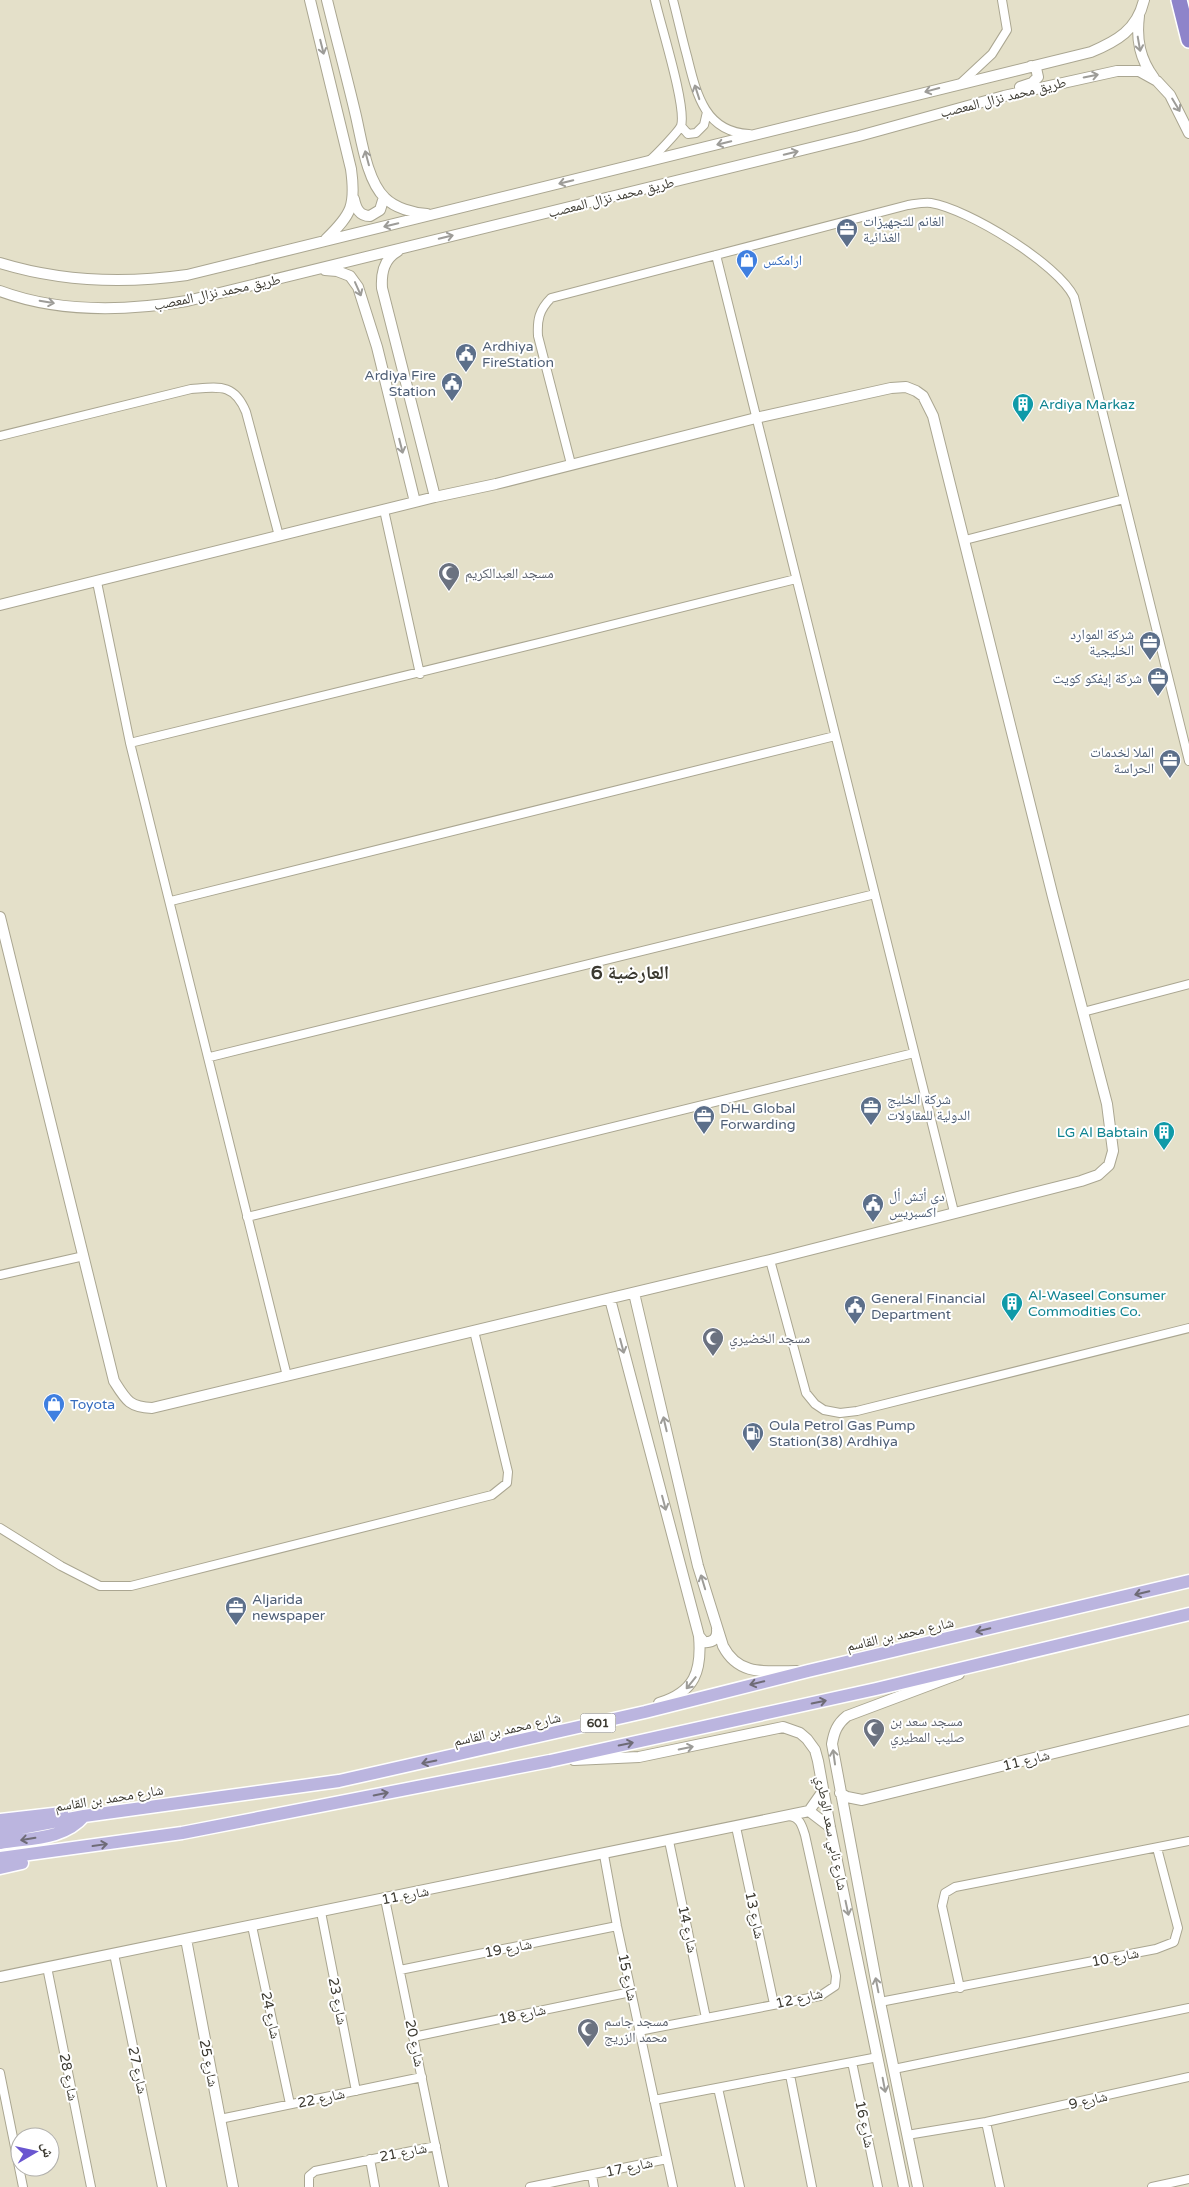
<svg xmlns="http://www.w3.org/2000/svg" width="1189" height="2187" font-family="'Varela Round','Noto Naskh Arabic',sans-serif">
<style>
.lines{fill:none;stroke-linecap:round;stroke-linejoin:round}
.minor-casing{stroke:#aaa691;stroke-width:10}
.tertiary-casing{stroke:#aaa691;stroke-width:12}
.primary-casing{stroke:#fff;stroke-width:15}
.motorway-casing{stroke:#fff;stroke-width:18}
.minor{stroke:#fff;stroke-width:8}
.tertiary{stroke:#fff;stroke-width:10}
.primary{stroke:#bbb5df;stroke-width:12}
.motorway{stroke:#8e84ca;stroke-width:15}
.oneway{stroke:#9d9c98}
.oneway2{stroke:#6e6b76}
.labels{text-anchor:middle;stroke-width:4;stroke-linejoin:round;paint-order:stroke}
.shield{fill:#fff;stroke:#76746e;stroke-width:1}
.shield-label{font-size:12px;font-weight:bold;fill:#3b3930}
.street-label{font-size:14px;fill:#3b3930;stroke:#fff}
.service-label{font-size:14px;fill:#4e5e75;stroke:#fff;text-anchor:start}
.shop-label{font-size:14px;fill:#366cbe;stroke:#fff;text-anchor:start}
.culture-label{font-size:14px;fill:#0d838f;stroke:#fff;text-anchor:start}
.worship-label{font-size:14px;fill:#5b616d;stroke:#fff;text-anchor:start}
.district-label{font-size:19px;font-weight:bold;fill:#3b3930;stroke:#fff}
</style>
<rect width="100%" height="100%" fill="#e4e0c9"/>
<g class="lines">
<g class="minor-casing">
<path id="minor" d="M673,0C678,19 682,38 687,56C696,92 704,132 749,134
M962,82L992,54L1007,30L1002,0
M681,126L688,134L696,133L704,125L707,112
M650,160C656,155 678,132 681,126C687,107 660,23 655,0
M716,255L954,1212
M0,436L191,389C219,387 234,383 246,412L279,536
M571,464L538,336C537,320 539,310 551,298L908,205C915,204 924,202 931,203C968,209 1058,264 1074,297L1189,761
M384,510L420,674
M965,540L1124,499
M97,582L130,743L287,1376
M130,743C353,690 574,634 796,579
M171,901L835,736
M1083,1012L1189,984
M210,1057L875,894
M247,1217L914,1053
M770,1260L806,1393L815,1404L824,1410L840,1413L857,1411L1189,1328
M0,1275L84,1256
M0,1528L61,1566L100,1586H131L492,1495L507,1483L508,1472L474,1331
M736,1827L774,2004
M669,1841L706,2018
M604,1855L617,1926L673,2187
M385,1899L444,2187
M321,1912L356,2091
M252,1926L290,2104
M114,1954L162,2187
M47,1967L91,2187
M400,1970L617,1926
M960,1988L942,1906L945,1893L955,1887L1189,1841
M880,2002L1156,1949L1174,1942L1178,1928L1157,1848
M639,2031L820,1996L835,1986L836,1976L805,1835C802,1826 800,1817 789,1816
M413,2037L631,1992
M852,2062L878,2187
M894,2069L1189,2008
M0,2073L23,2187
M790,2075L812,2187
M718,2088L740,2187
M654,2100L878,2057
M220,2119L422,2077
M986,2122L1000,2187
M907,2135L986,2122L1189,2077
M370,2159L375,2187
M592,2175L594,2187
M309,2187V2176L315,2171L436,2146
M530,2187L667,2159
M1152,2187L1189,2179"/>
</g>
<g class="tertiary-casing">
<path id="tertiary" d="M310,0L351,169C356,205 352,214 326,239
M327,0C336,37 346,74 355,112C361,136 366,180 385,198C395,208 413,213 427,214
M1139,16C1136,40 1140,59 1154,78
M1020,87L1032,83L1038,77L1036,68L1031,66
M354,199C356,208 359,216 370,216L380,210L384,197
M398,251C384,259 381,272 382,288L435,497
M0,263C62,282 123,284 187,275L1091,52C1117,41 1137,30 1144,0
M325,270L337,271L350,276L358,287L377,347L415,502
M0,291C59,313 126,311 187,301L859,136L1004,96L1117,71H1139L1157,81L1170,95L1189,133
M0,605L435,497L496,484L756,418L891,388L906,387L916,391L923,396L933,416L1053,897L1107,1104L1113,1151L1109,1165L1098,1175L1081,1181L770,1260L152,1408C129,1407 126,1400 114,1381L0,917
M634,1293L698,1566L723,1646C739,1677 767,1671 797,1671
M610,1299L699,1636C702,1671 695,1692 659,1703
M699,1636L704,1642C713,1643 718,1638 717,1629
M574,1760L639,1757L783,1727L800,1733L807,1739L815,1750L818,1761L830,1827L904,2187
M840,1793L847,1797L862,1800L1189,1720
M809,1811L830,1827
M186,1939L233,2187
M0,1977L809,1811L823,1791
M918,2187L880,2002L832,1744C834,1732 837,1724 847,1716L959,1674"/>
</g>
<g class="primary-casing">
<path id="primary" d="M0,1820L62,1813
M0,1832L84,1816L339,1781L645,1712L808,1671L1189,1581
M0,1843C29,1838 64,1840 84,1816
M0,1858L182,1833L550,1761L876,1689L1189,1614
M0,1868L22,1863"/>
</g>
<g class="motorway-casing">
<path id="motorway" d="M1179,0L1189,40"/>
</g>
<use href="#minor" class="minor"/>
<use href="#tertiary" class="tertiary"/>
<use href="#primary" class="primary"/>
<use href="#motorway" class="motorway"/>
</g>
<defs><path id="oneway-shaft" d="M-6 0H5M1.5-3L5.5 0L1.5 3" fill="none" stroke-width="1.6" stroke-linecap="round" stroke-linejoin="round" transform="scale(1.25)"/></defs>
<g class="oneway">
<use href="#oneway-shaft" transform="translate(1139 44) rotate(80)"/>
<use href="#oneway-shaft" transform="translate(322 47) rotate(76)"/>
<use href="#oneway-shaft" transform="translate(1091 76) rotate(-11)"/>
<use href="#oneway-shaft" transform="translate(932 90) rotate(165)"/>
<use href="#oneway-shaft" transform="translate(697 92) rotate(-108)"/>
<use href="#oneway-shaft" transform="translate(1176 105) rotate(59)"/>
<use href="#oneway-shaft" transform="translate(724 143) rotate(166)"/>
<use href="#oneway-shaft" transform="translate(791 153) rotate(-14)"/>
<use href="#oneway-shaft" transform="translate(367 158) rotate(-105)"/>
<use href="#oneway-shaft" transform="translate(566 182) rotate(166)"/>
<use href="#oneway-shaft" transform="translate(391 225) rotate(167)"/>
<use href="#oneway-shaft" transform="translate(446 237) rotate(-14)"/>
<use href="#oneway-shaft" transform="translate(358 289) rotate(66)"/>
<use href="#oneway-shaft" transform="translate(47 302) rotate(10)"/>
<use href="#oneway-shaft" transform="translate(401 446) rotate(76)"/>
<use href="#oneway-shaft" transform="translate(622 1346) rotate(75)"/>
<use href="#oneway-shaft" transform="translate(665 1424) rotate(-103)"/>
<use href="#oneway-shaft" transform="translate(664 1503) rotate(75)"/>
<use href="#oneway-shaft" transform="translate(703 1582) rotate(-107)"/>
<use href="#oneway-shaft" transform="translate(691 1683) rotate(129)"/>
<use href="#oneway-shaft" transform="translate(686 1748) rotate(-12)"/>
<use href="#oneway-shaft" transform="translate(834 1757) rotate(-98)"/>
<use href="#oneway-shaft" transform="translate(847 1908) rotate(78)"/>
<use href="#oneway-shaft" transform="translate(877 1985) rotate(-101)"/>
<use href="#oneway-shaft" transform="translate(884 2085) rotate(79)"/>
</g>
<g class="oneway2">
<use href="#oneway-shaft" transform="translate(1142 1593) rotate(167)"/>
<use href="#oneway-shaft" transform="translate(983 1630) rotate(167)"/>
<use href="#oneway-shaft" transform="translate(757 1683) rotate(166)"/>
<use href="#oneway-shaft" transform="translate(819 1702) rotate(-12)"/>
<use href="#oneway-shaft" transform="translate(626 1744) rotate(-12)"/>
<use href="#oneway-shaft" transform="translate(429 1762) rotate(168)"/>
<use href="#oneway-shaft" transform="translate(381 1794) rotate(-11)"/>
<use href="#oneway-shaft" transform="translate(28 1839) rotate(171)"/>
<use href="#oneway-shaft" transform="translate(100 1845) rotate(-8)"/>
</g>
<defs>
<g id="office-pin" transform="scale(1.125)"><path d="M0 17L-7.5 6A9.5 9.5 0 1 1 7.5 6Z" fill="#5c6f8a" stroke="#fff"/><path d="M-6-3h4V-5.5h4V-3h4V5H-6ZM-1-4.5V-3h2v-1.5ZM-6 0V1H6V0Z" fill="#fff"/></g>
<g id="shop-pin" transform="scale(1.125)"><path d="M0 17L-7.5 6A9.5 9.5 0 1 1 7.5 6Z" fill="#3f7fe0" stroke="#fff"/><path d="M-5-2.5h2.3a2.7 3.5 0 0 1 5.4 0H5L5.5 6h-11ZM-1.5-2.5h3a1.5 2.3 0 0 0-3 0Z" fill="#fff"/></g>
<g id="civic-pin" transform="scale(1.125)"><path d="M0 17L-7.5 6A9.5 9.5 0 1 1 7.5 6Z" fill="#5c6f8a" stroke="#fff"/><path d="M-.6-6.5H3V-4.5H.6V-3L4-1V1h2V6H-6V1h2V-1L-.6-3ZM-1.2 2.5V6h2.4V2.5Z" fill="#fff"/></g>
<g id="building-pin" transform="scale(1.125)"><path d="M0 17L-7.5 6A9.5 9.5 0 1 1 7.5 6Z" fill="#0f9aa8" stroke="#fff"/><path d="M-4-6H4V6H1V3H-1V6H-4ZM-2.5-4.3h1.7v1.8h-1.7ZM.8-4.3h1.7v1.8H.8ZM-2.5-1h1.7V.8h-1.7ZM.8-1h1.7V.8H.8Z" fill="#fff"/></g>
<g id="mosque-pin" transform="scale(1.125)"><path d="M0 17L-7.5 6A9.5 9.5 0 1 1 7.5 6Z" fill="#6b7280" stroke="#fff"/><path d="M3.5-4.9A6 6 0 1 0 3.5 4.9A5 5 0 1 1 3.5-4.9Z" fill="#fff"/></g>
<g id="fuel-pin" transform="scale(1.125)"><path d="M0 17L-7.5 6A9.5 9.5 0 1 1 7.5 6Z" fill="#5c6f8a" stroke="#fff"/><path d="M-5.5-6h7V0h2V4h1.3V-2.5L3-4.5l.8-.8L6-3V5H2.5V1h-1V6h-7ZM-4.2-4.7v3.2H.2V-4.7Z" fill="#fff"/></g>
</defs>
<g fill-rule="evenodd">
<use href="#office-pin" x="847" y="229"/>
<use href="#shop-pin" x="747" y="260"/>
<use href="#civic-pin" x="466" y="354"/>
<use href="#civic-pin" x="452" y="383"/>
<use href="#building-pin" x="1023" y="404"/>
<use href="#mosque-pin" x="449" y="573"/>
<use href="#office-pin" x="1150" y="642"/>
<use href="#office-pin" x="1158" y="678"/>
<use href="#office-pin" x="1170" y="760"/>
<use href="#office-pin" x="871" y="1107"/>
<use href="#office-pin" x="704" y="1116"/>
<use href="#building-pin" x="1164" y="1132"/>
<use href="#civic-pin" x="873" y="1204"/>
<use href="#building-pin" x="1012" y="1303"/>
<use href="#civic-pin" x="855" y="1306"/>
<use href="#mosque-pin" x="713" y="1338"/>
<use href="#shop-pin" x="54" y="1404"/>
<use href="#fuel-pin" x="753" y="1433"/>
<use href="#office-pin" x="236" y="1607"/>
<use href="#mosque-pin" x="874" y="1729"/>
<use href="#mosque-pin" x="588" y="2029"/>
</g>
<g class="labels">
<rect class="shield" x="580.5" y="1713.5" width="35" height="19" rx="4"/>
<g class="shield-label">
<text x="598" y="1727">601</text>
</g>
<g class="street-label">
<text transform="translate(1003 97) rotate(-14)" y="5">طريق محمد نزال المعصب</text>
<text transform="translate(611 197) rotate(-14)" y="5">طريق محمد نزال المعصب</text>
<text transform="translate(217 292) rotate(-12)" y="5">طريق محمد نزال المعصب</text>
<text transform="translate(900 1634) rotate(-13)" y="5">شارع محمد بن القاسم</text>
<text transform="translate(507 1729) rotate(-13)" y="5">شارع محمد بن القاسم</text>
<text transform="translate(1026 1760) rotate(-14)" y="5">شارع 11</text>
<text transform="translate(109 1798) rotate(-9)" y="5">شارع محمد بن القاسم</text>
<text transform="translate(832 1833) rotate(79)" y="5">شارع نابي سعد الوطري</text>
<text transform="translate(405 1895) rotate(-11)" y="5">شارع 11</text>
<text transform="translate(755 1915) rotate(78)" y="5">شارع 13</text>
<text transform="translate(688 1929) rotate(78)" y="5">شارع 14</text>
<text transform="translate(508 1948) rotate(-11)" y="5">شارع 19</text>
<text transform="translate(1115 1957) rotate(-11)" y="5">شارع 10</text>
<text transform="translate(628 1977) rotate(78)" y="5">شارع 15</text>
<text transform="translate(799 1998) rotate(-13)" y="5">شارع 12</text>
<text transform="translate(338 2001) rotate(79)" y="5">شارع 23</text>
<text transform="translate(522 2014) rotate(-12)" y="5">شارع 18</text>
<text transform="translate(271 2015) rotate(78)" y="5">شارع 24</text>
<text transform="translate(415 2043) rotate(78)" y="5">شارع 20</text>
<text transform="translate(209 2063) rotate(79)" y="5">شارع 25</text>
<text transform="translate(138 2070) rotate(78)" y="5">شارع 27</text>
<text transform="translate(69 2077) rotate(79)" y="5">شارع 28</text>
<text transform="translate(321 2098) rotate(-12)" y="5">شارع 22</text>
<text transform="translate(1088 2100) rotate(-13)" y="5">شارع 9</text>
<text transform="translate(865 2124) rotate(78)" y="5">شارع 16</text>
<text transform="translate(403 2152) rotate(-11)" y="5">شارع 21</text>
<text transform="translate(629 2167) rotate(-12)" y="5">شارع 17</text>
</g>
<g class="service-label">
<text x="863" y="226">الغانم للتجهيزات<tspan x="863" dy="16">الغذائية</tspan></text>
<text x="482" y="351">Ardhiya<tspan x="482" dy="16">FireStation</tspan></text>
<text x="436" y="380" text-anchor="end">Ardiya Fire<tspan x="436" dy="16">Station</tspan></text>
<text x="1134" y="639" text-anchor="end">شركة الموارد<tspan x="1134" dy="16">الخليجية</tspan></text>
<text x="1142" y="683" text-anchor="end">شركة إيفكو كويت</text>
<text x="1154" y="757" text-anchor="end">الملا لخدمات<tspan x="1154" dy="16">الحراسة</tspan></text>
<text x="887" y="1104">شركة الخليج<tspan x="887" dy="16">الدولية للمقاولات</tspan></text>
<text x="720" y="1113">DHL Global<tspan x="720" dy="16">Forwarding</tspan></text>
<text x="889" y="1201">دي أتش أل<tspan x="889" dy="16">اكسبريس</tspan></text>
<text x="871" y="1303">General Financial<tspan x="871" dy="16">Department</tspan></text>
<text x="769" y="1430">Oula Petrol Gas Pump<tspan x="769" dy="16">Station(38) Ardhiya</tspan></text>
<text x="252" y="1604">Aljarida<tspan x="252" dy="16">newspaper</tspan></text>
</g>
<g class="shop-label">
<text x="763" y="265">ارامكس</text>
<text x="70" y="1409">Toyota</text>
</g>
<g class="culture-label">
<text x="1039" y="409">Ardiya Markaz</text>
<text x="1148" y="1137" text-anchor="end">LG Al Babtain</text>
<text x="1028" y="1300">Al-Waseel Consumer<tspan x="1028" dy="16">Commodities Co.</tspan></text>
</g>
<g class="worship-label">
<text x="465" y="578">مسجد العبدالكريم</text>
<text x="729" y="1343">مسجد الخضيري</text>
<text x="890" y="1726">مسجد سعد بن<tspan x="890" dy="16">صليب المطيري</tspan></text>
<text x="604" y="2026">مسجد جاسم<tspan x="604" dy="16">محمد الزريج</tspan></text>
</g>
<g class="district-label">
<text x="630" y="979">العارضية 6</text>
</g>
</g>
<g transform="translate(35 2152) rotate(81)"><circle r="24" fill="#ffffff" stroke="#b1b0ac"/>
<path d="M0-4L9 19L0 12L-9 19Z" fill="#6a56d0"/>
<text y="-8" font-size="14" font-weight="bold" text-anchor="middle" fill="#3b3930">ش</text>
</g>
</svg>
